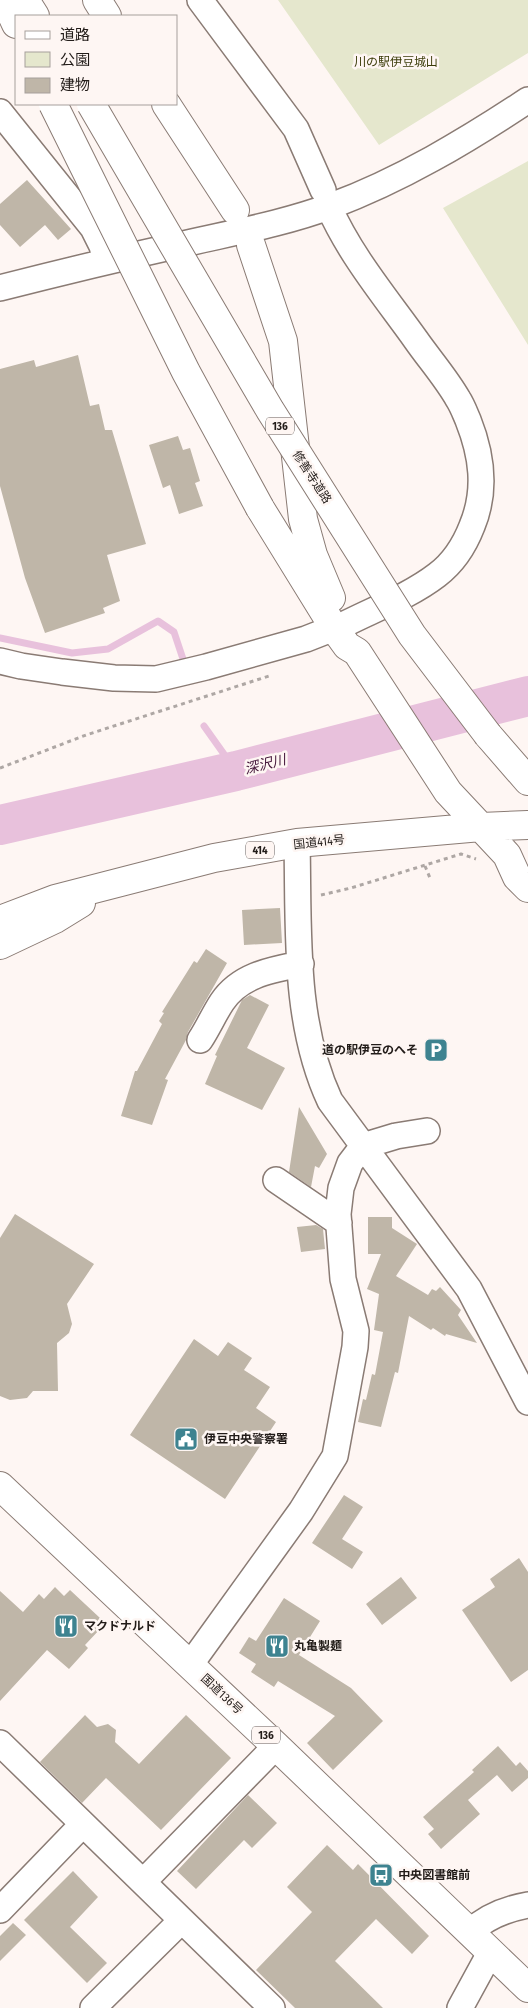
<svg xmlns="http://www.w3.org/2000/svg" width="528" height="2008" font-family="'Fira Sans Condensed','Noto Sans JP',sans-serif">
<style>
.green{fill:#e5e7cd}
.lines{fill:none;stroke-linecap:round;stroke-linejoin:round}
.stream{stroke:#e8c1dc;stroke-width:7}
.river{stroke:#e8c1dc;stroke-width:40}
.building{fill:#bfb6a8}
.minor-casing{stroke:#8a7b74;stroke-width:28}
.highway-casing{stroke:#8a7b74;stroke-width:30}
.path{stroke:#aea7a4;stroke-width:3;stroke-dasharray:4 4;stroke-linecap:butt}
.minor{stroke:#fff;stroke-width:25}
.highway{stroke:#fff;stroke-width:28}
.highway-bridge-casing{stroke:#8a7b74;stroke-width:30;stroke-linecap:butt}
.highway-bridge{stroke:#fff;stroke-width:28}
.labels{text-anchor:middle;stroke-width:5;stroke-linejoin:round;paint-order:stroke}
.shield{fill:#fef6f3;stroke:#645d5a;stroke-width:1}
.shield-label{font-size:11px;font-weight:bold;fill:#221c19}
.park-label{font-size:12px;fill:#3a3b08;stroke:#fef6f3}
.street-label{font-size:12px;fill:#221c19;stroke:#fef6f3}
.poi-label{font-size:12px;font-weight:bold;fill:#221c19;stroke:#fef6f3;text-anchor:start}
.water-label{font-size:14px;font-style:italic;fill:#441639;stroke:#fef6f3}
</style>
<rect width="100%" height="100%" fill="#fef6f3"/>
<path class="green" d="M278,0H528V53L379,145Z
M528,161V345L443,208Z"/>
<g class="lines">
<path class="stream" d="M0,638L72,653L108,649L158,621L174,632L183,659
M204,726L236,771"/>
<path class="river" d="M0,825L236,771L528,696"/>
</g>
<path class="building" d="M27,180L71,229L58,240L45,225L20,247L0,225V204Z
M78,355L90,406L99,404L105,430H112L146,544L107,555L120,601L103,608L105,613L45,633L25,578L0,486V369L34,360L36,367Z
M178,436L183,450L190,448L200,481L195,483L203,506L179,514L170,485L163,488L149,445Z
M280,908L282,943L244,945L242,910Z
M206,949L227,963L188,1032L186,1040L165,1079L168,1080L152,1125L121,1116L135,1071H137L162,1024L159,1021L164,1013L162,1012L194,961L197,963Z
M250,995L269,1005L247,1048L285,1068L262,1110L205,1084L217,1056L215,1055L242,1000Z
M299,1107L327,1154L319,1168L315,1166L311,1187L289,1172Z
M15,1214L94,1264L67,1304L72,1324L69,1333L57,1343L58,1391H33L27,1398L10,1400L0,1396V1238Z
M368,1217H392V1228L417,1244L396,1276L428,1295L432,1289L436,1291L440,1287L461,1310L458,1315L477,1343L446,1334L445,1336L433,1328L431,1330L409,1316L398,1373L395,1372L381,1427L358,1422L363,1399L366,1400L372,1374L375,1375L383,1332L374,1330L379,1294L367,1289L381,1254H368Z
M316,1225L323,1229L325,1249L301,1252L297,1227Z
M194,1339L218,1356L228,1342L252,1358L244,1370L270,1387L256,1408L276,1422L225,1499L130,1435Z
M344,1495L363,1507L342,1539L363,1552L352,1569L312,1543Z
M519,1558L528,1572V1670L511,1682L462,1610L495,1587L490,1579Z
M401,1577L417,1598L382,1625L366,1604Z
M55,1587L64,1596L70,1590L100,1618L96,1623L101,1628L85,1645L88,1648L69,1669L47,1650L0,1701V1591L23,1612L39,1594L44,1599Z
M284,1598L320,1621L297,1658L299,1655L351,1688L383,1721L333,1770L307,1743L335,1716L278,1681L274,1687L251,1672L256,1664L239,1653L249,1637L256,1641Z
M85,1715L97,1727L108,1724L116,1730L115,1742L139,1764L186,1715L231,1758L161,1830L106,1778L82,1803L40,1762Z
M498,1746L516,1766L520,1762L528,1771V1778L512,1792L497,1775L468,1800L480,1814L441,1849L428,1834L434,1829L423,1817L474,1772L472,1770Z
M248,1795L277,1823L252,1848L244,1840L196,1889L177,1871Z
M327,1845L353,1870L358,1864L429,1936L412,1954L376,1919L335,1961L383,2008H295L256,1970L312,1912L287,1887Z
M73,1871L98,1897L70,1927L107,1963L87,1983L24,1920Z
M13,1923L26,1935L0,1961V1936Z"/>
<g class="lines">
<g class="minor-casing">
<path id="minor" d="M200,0L296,129L323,190
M0,112L93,228L102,246L106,261
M329,207C350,255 386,298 416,340C430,360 446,378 458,399C462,405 465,413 468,420C482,455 487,490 472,526C465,544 453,563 437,575C411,595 377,608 347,623
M0,288C62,272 125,257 188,243C236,232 285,223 331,206C401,180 466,141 528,100
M0,661L21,666L62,672L114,678L156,679L206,667L306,639L334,628
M297,843C299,929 293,1022 330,1101L469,1289L528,1402
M200,1040C208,1028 214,1014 222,1002C240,975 271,970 301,964
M276,1180L339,1223
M190,1665L301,1511L335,1456L355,1347L356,1331L343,1279L338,1214L341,1188L350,1163L363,1146L396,1136L427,1131
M0,1743L272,2008
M143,1882L276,1746
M0,1910L83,1824
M470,1932C486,1917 506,1909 528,1905
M93,2008L181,1921
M460,2008L490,1953"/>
</g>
<g class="highway-casing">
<path id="highway" d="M5,0L16,24
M25,0L35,16
M97,0L107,16
M166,104L235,210
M251,245L283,341L303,519L313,555L331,598
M260,508L334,628L347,646L357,652L448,792L507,855L517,877L528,888
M488,735L528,781
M0,920L55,899L214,858L297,843L481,827L528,825
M0,945L55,919L81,903
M0,1486L276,1746L528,1988"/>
</g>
<path class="path" d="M0,768L86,735L269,676
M425,866L430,878
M321,895L351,888L461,854L476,859"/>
<use href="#minor" class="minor"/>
<use href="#highway" class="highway"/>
<g class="highway-bridge-casing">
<path id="highway-bridge" d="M53,104L186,372L260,508
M91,104L270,410L412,635L488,735"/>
</g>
<use href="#highway-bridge" class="highway-bridge"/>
</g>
<defs>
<g id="parking-square" transform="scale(1.25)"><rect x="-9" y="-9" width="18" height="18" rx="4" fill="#3e8390" stroke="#fef6f3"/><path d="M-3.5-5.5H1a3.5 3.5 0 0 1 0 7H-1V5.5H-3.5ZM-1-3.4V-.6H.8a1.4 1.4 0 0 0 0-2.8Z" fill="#fff"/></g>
<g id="civic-square" transform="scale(1.25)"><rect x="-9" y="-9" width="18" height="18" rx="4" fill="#3e8390" stroke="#fef6f3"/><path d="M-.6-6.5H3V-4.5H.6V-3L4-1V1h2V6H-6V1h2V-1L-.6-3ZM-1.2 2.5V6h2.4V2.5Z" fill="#fff"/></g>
<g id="restaurant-square" transform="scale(1.25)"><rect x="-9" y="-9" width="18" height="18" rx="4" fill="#3e8390" stroke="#fef6f3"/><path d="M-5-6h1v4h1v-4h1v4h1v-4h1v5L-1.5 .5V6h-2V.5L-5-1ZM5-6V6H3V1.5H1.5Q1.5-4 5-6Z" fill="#fff"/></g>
<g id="bus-square" transform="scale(1.25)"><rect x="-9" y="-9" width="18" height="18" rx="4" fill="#3e8390" stroke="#fef6f3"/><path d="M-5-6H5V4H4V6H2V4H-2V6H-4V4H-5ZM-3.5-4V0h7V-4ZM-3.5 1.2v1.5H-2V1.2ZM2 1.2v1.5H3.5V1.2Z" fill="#fff"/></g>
</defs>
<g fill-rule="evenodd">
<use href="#parking-square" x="436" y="1050"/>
<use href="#civic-square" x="186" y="1439"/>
<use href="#restaurant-square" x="66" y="1626"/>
<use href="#restaurant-square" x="277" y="1646"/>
<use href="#bus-square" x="381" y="1875"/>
</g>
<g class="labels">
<g class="shield">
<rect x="266" y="417.5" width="28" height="17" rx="4"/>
<rect x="246" y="841.5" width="28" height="17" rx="4"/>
<rect x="252" y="1726.5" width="28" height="17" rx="4"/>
</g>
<g class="shield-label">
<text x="280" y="430">136</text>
<text x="260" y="854">414</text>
<text x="266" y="1739">136</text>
</g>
<g class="park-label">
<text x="396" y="66">川の駅伊豆城山</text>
</g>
<g class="street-label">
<text transform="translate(312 477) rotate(57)" y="4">修善寺道路</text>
<text transform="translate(319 842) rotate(-6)" y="4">国道414号</text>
<text transform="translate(222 1694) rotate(43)" y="4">国道136号</text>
</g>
<g class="poi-label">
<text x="418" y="1054" text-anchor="end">道の駅伊豆のへそ</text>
<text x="204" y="1443">伊豆中央警察署</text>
<text x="84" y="1630">マクドナルド</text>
<text x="294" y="1650">丸亀製麺</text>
<text x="398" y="1879">中央図書館前</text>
</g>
<g class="water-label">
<text transform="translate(265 764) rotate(-14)" y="5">深沢川</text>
</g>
</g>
<rect x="15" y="15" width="162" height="90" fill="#fef6f3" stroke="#a69f9c"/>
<rect x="25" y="31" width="25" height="8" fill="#ffffff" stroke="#a69f9c"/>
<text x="60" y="40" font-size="15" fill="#221c19">道路</text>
<rect x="25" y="52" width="25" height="15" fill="#e5e7cd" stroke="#a69f9c"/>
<text x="60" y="65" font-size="15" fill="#221c19">公園</text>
<rect x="25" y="78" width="25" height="15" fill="#bfb6a8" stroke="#a69f9c"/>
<text x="60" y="90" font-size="15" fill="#221c19">建物</text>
</svg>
